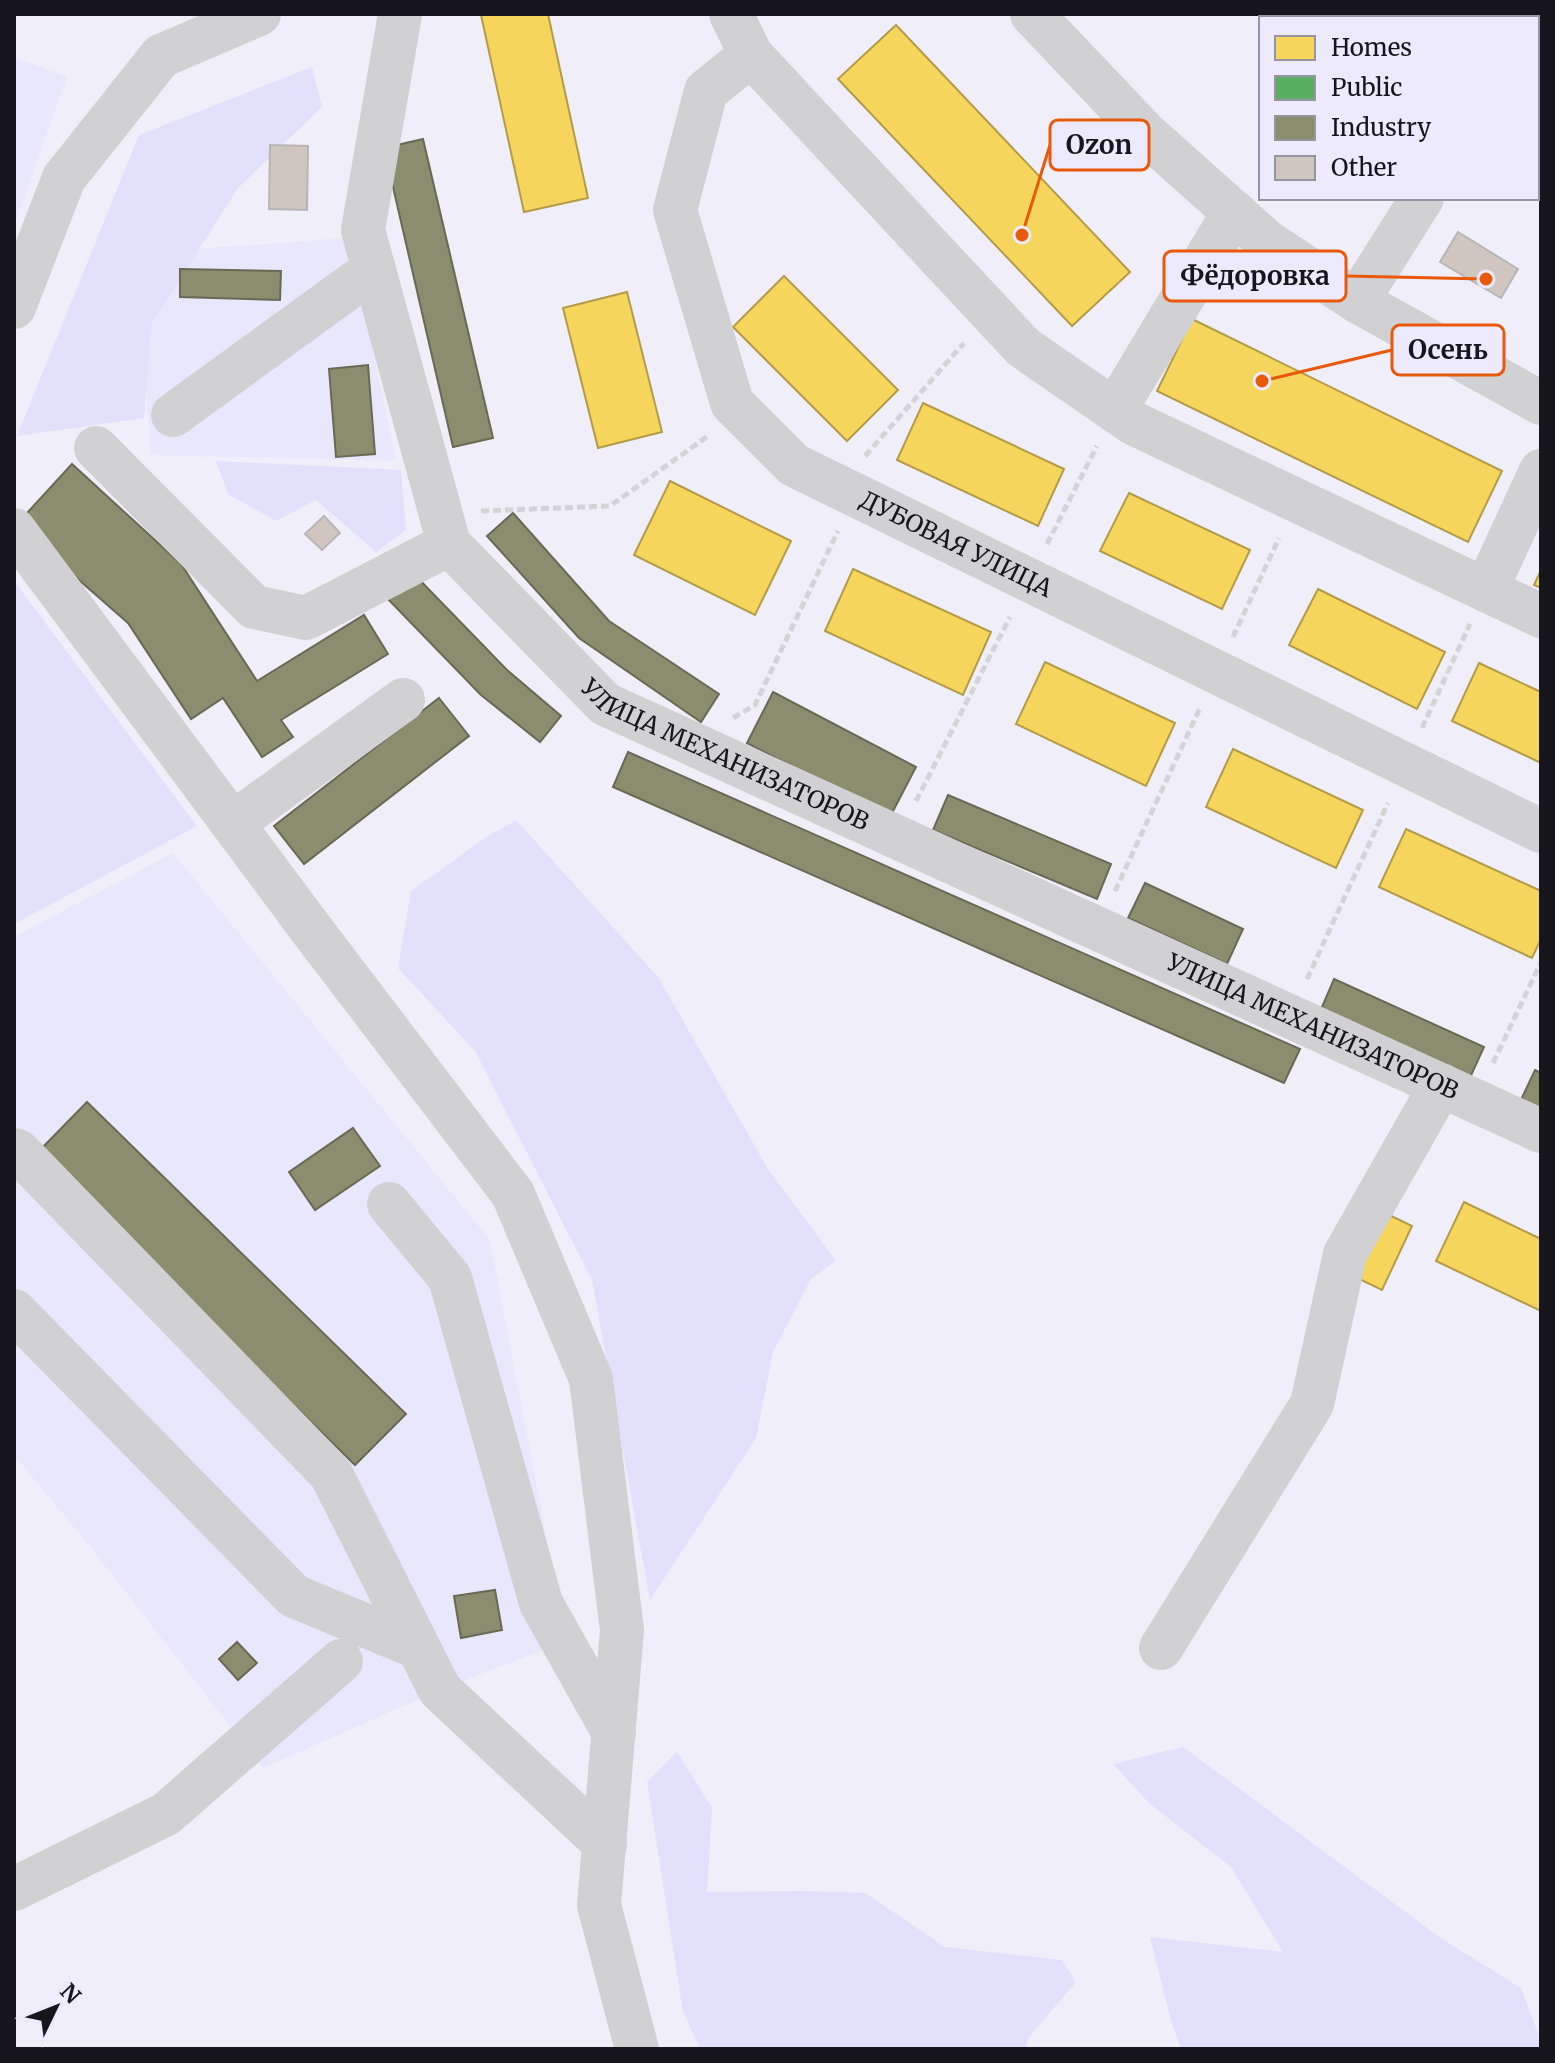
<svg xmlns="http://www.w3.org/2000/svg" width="1555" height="2063" font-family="Merriweather,serif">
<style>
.built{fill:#e9e7fb}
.green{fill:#e3e0fb}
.homes{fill:#f6d55c;stroke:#b39c49;stroke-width:2}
.public{fill:#5aae61;stroke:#46804d;stroke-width:2}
.industry{fill:#8c8c6e;stroke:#696956;stroke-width:2}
.building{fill:#d0c6bf;stroke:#b8b5b7;stroke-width:2}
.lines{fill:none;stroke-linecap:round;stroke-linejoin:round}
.path{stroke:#d4d4d6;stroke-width:5;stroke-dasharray:8 4;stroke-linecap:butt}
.minor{stroke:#d1d0d2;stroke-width:44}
.labels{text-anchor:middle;stroke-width:8;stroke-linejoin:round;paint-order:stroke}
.street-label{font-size:24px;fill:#17161d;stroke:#eceafc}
.leader{fill:none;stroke:#e8590c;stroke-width:3}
.callout-dot{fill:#e8590c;stroke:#eceafc;stroke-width:3}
.callout{fill:#eceafc;stroke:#e8590c;stroke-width:3}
.callout-label{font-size:26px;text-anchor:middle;font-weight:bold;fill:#17161d}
</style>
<rect width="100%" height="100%" fill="#f0eef8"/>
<path class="built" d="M14,57L67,77L14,226Z
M349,238L396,461L151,455L136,253Z
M173,853L490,1240L566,1641L440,1690L263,1768L85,1540L14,1455V937Z"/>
<path class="green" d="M312,67L322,107L238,188L151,325L144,418L17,436L139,135Z
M216,461L401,470L406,530L376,552L316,500L276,521L228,494Z
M14,581L197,826L14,924Z
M516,820L658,977L768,1169L836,1261L811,1279L773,1352L756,1438L650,1600L592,1280L475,1051L398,968L411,891L485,838Z
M1183,1747L1442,1939L1521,1988L1541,2041V2049H1181L1172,2024L1150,1937L1283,1952L1231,1867L1150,1804L1113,1764Z
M677,1752L712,1808L707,1892L807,1891L865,1893L945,1947L1062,1960L1076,1982L1029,2037L1025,2049H700L683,2012L647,1782Z"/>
<path class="homes" d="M485,14H548L588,198L524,212L481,15Z
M896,25L1130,272L1072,326L838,79Z
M784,276L898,390L847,441L733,327Z
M627,292L662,432L598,448L563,308Z
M1192,319L1502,471L1468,542L1157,391Z
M923,403L1064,469L1038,526L897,460Z
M670,481L791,541L755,615L634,555Z
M1129,493L1250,550L1222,609L1100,551Z
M853,569L991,632L963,695L825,631Z
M1541,570V588L1534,585Z
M1318,589L1445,652L1417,709L1289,645Z
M1045,662L1175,723L1146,786L1016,724Z
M1479,663L1541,692V763L1452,721Z
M1233,749L1363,810L1336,868L1206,807Z
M1406,829L1541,891V939L1532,958L1379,887Z
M1464,1202L1541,1239V1311L1436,1261Z
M1383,1212L1412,1226L1382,1290L1353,1276Z"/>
<path class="public" d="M1308,14H1487L1484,18H1305Z"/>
<path class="industry" d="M423,139L493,438L453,447L384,148Z
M180,269L281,271L280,300L180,297Z
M368,365L375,454L336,457L329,369Z
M72,464L181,564L257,681L364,615L388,654L281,720L293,737L262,757L223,698L191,719L128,623L16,525Z
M513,513L609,621L719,694L701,722L579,638L487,536Z
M410,570L507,670L561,716L540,742L481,695L384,595Z
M773,692L916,767L890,817L747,743Z
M439,698L469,736L304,864L274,826Z
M628,752L1300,1049L1284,1083L613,787Z
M948,795L1111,864L1097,899L933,830Z
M1145,883L1243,929L1227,964L1128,918Z
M1334,979L1484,1047L1468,1082L1319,1014Z
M1535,1070L1541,1073V1112L1520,1102Z
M87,1102L406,1414L355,1465L37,1153Z
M353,1128L380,1166L315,1210L289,1172Z
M495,1590L502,1630L461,1638L454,1596Z
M237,1642L257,1663L238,1680L219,1659Z"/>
<path class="building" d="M270,145L308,146L307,210L269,209Z
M1458,232L1518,269L1501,298L1440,262Z
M324,516L340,533L322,550L305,534Z"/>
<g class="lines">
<path class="path" d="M865,456L964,343
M481,511L610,506L708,436
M1047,544L1097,446
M1233,637L1279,538
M733,718L755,705L838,531
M1422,728L1470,624
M916,801L1010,617
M1115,891L1200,708
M1307,979L1388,803
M1493,1063L1541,962"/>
<g class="minor">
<path id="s1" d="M400,14L363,230L449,544L605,704L1541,1131"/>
<path d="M731,14L751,55L1023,347L1133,423L1541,616"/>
<path d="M1032,14L1146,134L1266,241L1357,301L1541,403"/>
<path d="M1537,18L1539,14"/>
<path id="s2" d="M751,55L706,91L675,210L732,403L794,465L1541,831"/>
<path d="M1357,301L1422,198"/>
<path d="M14,307L64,178L161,56L259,14"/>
<path d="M1115,410L1234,212"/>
<path d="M173,415L374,269"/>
<path d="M96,448L254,607L306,618L449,544"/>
<path d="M14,530L311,929L513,1194L591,1379L622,1630L599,1905L637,2049"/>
<path d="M1486,590L1541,471"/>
<path d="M233,823L403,700"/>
<path d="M14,1150L18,1151L331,1474L440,1690L605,1844"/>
<path d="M389,1204L450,1278L541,1603L614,1733"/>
<path d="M14,1311L294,1596L417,1647"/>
<path d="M1161,1648L1312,1404L1345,1254L1441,1085"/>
<path d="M14,1889L166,1814L341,1661"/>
</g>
</g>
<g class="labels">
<g class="street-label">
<text dy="8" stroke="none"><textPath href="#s2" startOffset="650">ДУБОВАЯ УЛИЦА</textPath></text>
<text dy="8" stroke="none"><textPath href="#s1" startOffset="898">УЛИЦА МЕХАНИЗАТОРОВ</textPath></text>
<text dy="8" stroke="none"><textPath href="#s1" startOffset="1546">УЛИЦА МЕХАНИЗАТОРОВ</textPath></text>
</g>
</g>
<path class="leader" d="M1022 235L1050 145M1486 279L1346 276M1262 381L1392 350"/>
<g class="callout-dot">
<circle cx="1022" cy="235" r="8"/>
<circle cx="1486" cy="279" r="8"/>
<circle cx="1262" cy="381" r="8"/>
</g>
<g class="callout">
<rect x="1050" y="120" width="99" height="50" rx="8"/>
<rect x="1164" y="251" width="182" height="50" rx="8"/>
<rect x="1392" y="325" width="112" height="50" rx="8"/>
</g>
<g class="callout-label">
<text x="1099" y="154">Ozon</text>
<text x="1255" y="285">Фёдоровка</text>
<text x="1448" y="359">Осень</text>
</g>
<rect width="1555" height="2063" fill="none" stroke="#17161d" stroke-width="32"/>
<rect x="1259" y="16" width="280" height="184" fill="#eceafc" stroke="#9795a3" stroke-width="2"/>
<rect x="1275" y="36" width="40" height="24" fill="#f6d55c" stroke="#9795a3" stroke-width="2"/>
<text x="1331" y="56" font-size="24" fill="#17161d">Homes</text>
<rect x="1275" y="76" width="40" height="24" fill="#5aae61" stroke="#9795a3" stroke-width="2"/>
<text x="1331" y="96" font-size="24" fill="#17161d">Public</text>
<rect x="1275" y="116" width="40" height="24" fill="#8c8c6e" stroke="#9795a3" stroke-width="2"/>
<text x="1331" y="136" font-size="24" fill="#17161d">Industry</text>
<rect x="1275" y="156" width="40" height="24" fill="#d0c6bf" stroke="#9795a3" stroke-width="2"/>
<text x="1331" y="176" font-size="24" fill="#17161d">Other</text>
<g transform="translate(56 2007) rotate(47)" stroke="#eceafc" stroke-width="6" paint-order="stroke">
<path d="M0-6L14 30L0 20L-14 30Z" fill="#17161d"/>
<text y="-12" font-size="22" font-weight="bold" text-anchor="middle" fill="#17161d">N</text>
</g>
</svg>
